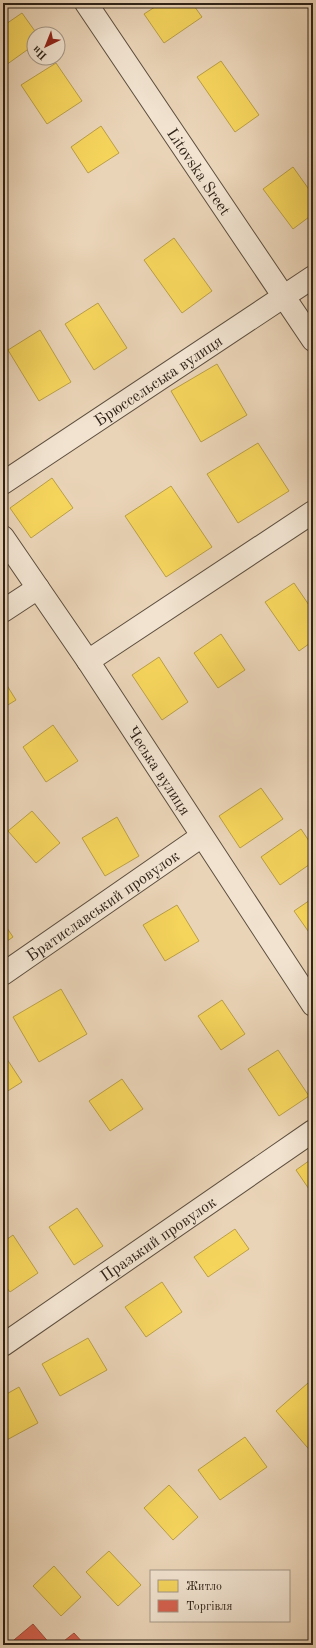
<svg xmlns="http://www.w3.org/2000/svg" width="316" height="1648" font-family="'Old Standard TT',serif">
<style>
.homes{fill:#f6d55c;stroke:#ba9f47}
.shops{fill:#d6604d;stroke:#a44d3d}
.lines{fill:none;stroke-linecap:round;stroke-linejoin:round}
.street-casing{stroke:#5d4e3f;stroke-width:24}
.street{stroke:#f1e3d0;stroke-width:22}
.labels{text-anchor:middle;stroke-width:4;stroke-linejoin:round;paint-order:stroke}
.street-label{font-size:16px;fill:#2e2217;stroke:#f1e3d0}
</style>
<rect width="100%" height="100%" fill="#ead4b7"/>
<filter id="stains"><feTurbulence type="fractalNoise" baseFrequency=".005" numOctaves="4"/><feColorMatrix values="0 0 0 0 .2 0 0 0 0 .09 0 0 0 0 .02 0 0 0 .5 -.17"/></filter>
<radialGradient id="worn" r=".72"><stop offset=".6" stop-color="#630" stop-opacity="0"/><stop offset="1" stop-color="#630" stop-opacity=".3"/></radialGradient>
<path class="homes" d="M161,3H192L202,17L164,43L144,14Z
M22,13L37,34H34V45L6,65L3,61V26Z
M221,61L259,115L235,132L197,77Z
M56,63L82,101L47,124L21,85Z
M101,126L119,153L88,173L71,147Z
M293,167L313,195V214L293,229L263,189Z
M174,238L212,291L182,313L144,260Z
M98,303L127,348L94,370L65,324Z
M40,330L71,382L39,401L8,350Z
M217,364L247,415L201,442L171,391Z
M258,443L289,491L238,523L207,474Z
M52,478L73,508L31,538L10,508Z
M171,486L212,547L166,577L125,516Z
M294,583L313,611V641L299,651L265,602Z
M221,634L245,670L218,688L194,653Z
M159,657L188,702L162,720L132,675Z
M3,679L16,700L3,708Z
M53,725L78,761L46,782L23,747Z
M261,788L283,819L240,848L219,816Z
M32,811L60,843L36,863L8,831Z
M117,817L139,856L105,876L82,838Z
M301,829L313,847V862L280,885L261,857Z
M313,898V938L294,911Z
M177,905L199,941L165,961L143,925Z
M3,922L13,937L3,944Z
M61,989L87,1034L39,1062L13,1017Z
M222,1000L245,1034L221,1050L198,1016Z
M278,1050L309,1096L279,1116L248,1069Z
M3,1053L22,1082L3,1094Z
M122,1079L143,1109L110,1131L89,1101Z
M313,1158V1195L296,1170Z
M77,1208L103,1246L74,1265L49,1227Z
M235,1229L249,1249L208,1277L194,1257Z
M13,1235L38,1273L10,1292L3,1283V1242Z
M162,1282L182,1312L146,1337L125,1307Z
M88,1338L107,1370L60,1396L42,1364Z
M308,1383L313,1389V1454L276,1411Z
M19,1387L38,1423L3,1442V1396Z
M245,1437L267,1467L220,1500L198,1470Z
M169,1485L198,1517L173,1540L144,1508Z
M109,1551L141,1585L118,1606L86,1572Z
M54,1566L81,1597L61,1616L33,1586Z"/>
<path class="shops" d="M33,1624L51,1645H8Z
M74,1633L85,1645H59Z"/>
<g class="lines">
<g class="street-casing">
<g id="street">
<path id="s1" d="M86,3L313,340"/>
<path id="s2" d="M3,483L313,277"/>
<path id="s3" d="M3,537L88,661L313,1005"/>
<path d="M3,611L38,588"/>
<path d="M88,661L313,512"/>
<path id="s4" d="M3,974L202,836"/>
<path id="s5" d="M3,1345L313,1131"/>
</g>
</g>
<use href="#street" class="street"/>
</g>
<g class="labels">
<g class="street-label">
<text dy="6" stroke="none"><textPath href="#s1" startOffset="203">Litovska Sreet</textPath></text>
<text dy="6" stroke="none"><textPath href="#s2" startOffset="186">Брюссельська вулиця</textPath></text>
<text dy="6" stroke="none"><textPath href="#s3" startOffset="281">Чеська вулиця</textPath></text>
<text dy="6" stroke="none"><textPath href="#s4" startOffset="121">Братиславський провулок</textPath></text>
<text dy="6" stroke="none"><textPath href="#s5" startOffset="188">Празький провулок</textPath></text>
</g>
</g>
<rect width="316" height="1648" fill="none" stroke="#ead4b7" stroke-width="16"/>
<rect x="4" y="4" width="308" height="1640" fill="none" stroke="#2e2217" stroke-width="2"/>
<rect x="8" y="8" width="300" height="1632" fill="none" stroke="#2e2217"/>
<rect x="150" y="1570" width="140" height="52" fill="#f1e3d0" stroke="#a39686"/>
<rect x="158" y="1580" width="20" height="12" fill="#f6d55c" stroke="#a39686"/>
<text x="186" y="1590" font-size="12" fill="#2e2217">Житло</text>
<rect x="158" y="1600" width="20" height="12" fill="#d6604d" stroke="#a39686"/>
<text x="186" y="1610" font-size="12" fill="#2e2217">Торгівля</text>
<g transform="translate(46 46) rotate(223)"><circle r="19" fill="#f1e3d0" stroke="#a39686"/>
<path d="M0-3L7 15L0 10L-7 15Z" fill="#8f2418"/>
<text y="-6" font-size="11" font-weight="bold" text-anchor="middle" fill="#2e2217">Пн</text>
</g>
<rect width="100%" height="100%" filter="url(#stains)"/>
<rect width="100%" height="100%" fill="url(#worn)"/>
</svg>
